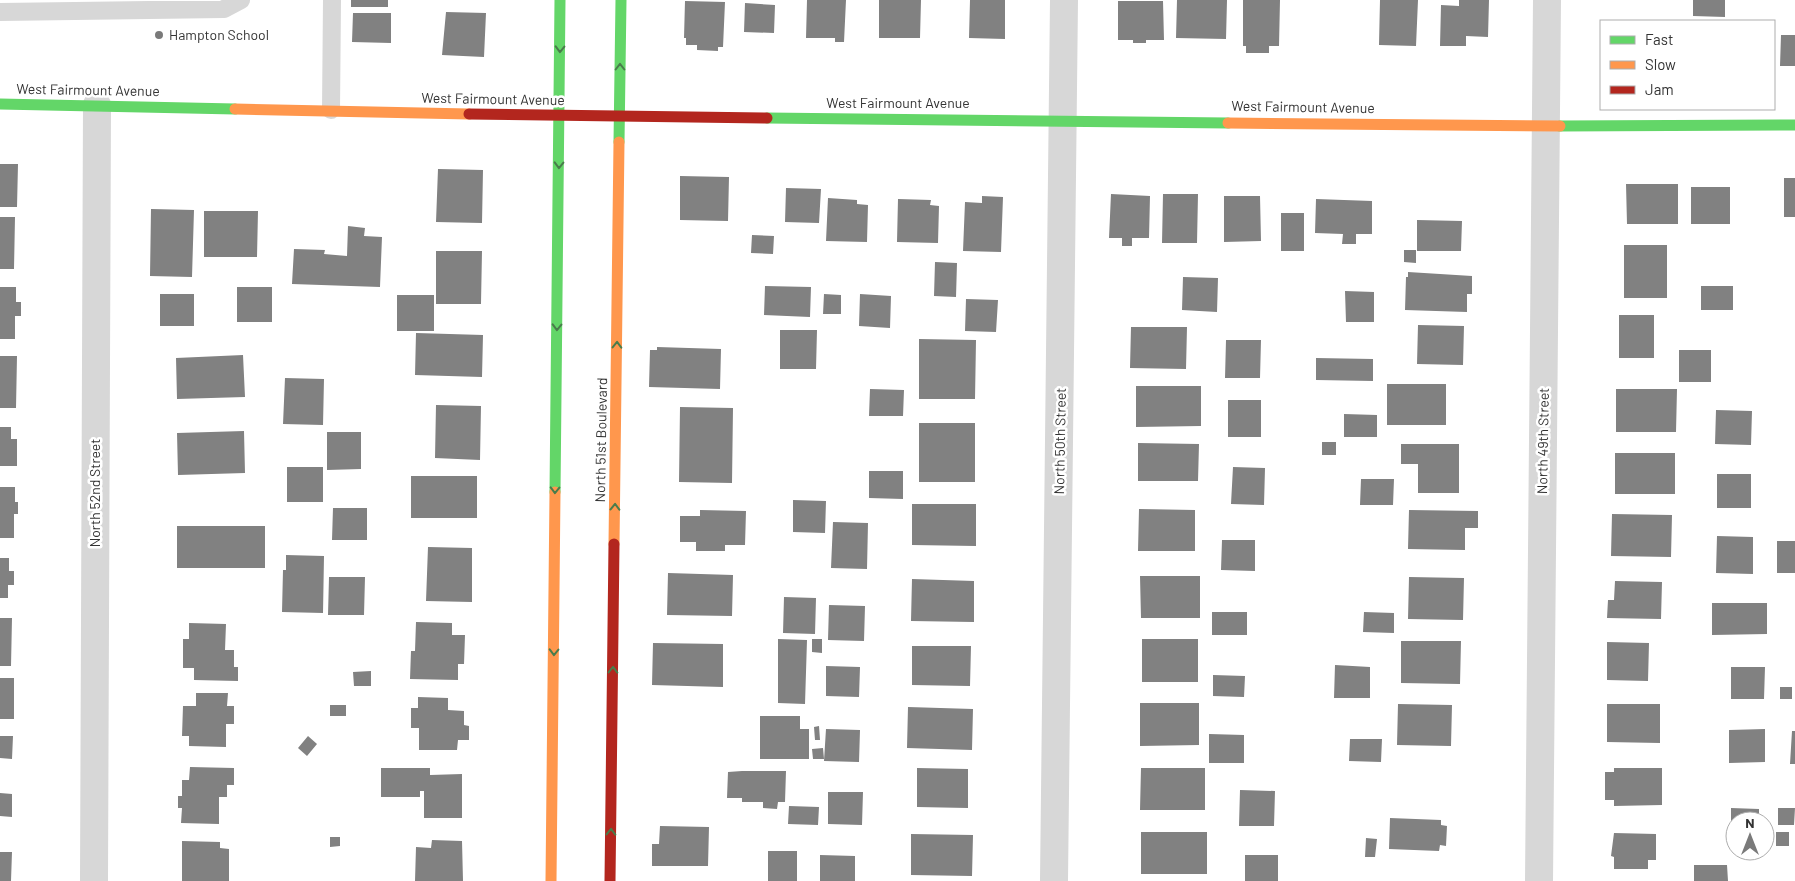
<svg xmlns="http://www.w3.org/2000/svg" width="1795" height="881" font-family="Barlow,sans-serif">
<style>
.building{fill:#818181}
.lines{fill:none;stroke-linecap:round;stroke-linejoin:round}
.lane{stroke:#d7d7d7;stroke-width:18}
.street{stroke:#d7d7d7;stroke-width:28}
.fast{stroke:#63d668;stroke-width:11}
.slow{stroke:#ff974d;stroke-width:11}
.jam{stroke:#b3261e;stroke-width:11}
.oneway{stroke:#497c4b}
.poi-dot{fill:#7a7a7a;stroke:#fff;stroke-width:2}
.labels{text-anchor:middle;stroke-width:5;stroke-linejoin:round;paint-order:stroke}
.poi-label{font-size:14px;fill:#333;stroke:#fff;text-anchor:start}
.street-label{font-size:14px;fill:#333;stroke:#fff}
</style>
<rect width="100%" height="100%" fill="#fff"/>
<path class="building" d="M351,0H388V7H351Z
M807,0H846L844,42H835V38H806Z
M879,0H921L920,38H879Z
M970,0H1005V39L969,38Z
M1177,0H1227L1226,39L1176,38Z
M1243,0H1280L1279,46H1269V53H1246V46H1243Z
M1380,0H1418L1416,46L1379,45Z
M1459,0H1489L1488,37L1466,36V46H1440L1441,5L1459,6Z
M1693,0H1725V17L1693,16Z
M685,1L725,2L723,47H718V51L697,50V45H686V38H684Z
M1118,1H1163L1164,40H1146V43H1133V40H1118Z
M745,3L775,5L774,33L744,32Z
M446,12L486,13L484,57L442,55Z
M353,13H391V43L352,42Z
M1781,35H1795V66H1780Z
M0,164H18L17,207H0Z
M438,169L483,170L482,223L436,222Z
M680,176L729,177L728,221L680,220Z
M1784,178H1795V217H1784Z
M1626,184H1678V224H1627Z
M1691,187H1730V224H1691Z
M786,188L821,189L819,223L785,222Z
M1111,194L1150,196L1149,238H1132V246H1122V238H1109Z
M1163,194H1198L1197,243H1162Z
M982,196L1003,197L1001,252L963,251L965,202L982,203Z
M1224,196H1260L1261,241L1224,242Z
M828,198L857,200V204L868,205L867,242L826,241Z
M898,199L931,200L930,205L939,206L938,243L897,242Z
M1316,199L1372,201V234H1356V244H1342L1343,234L1315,233Z
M151,209L194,210L192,277L150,276Z
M204,211H258L257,257H204Z
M1281,213H1304V251H1281Z
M0,217H15L14,269H0Z
M1417,220L1462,221L1461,251H1417Z
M348,226L365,228L364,236L382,237L380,287L292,284L294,249L325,250L324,254L347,256Z
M752,235L774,236L773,254L751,253Z
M1624,245H1667V298H1624Z
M1404,250H1416V263L1404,262Z
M436,251H482L481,304H436Z
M935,262L957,263L956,297L934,296Z
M1408,272L1472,276V294H1467V312L1405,310L1406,277H1408Z
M1183,277L1218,278L1217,312L1182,310Z
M765,286L811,287L810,317L764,315Z
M1701,286H1733V310H1701Z
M0,287H16V302H21V316H15V339H0Z
M237,287H272V322H237Z
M1345,291L1374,292V322H1346Z
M160,294H194V326H160Z
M824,294L841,295V314H823Z
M860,294L891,296L890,328L859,326Z
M397,295H434V331H397Z
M966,299L998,300L996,332L965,331Z
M1619,315H1654V358H1619Z
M1418,325L1464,326L1463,365L1417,364Z
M1131,327H1187L1186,369L1130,368Z
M780,330H817L816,369H780Z
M416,333L483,335L482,377L415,375Z
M919,339L976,340L975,399H919Z
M1226,340H1261L1260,378H1225Z
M657,347L721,349L720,389L649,387L650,350H657Z
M1679,350H1711V382H1679Z
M243,355L245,397L177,399L176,358Z
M0,356H17L16,408H0Z
M1316,358L1373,359V381L1316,380Z
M285,378L324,379L323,425L283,424Z
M1387,384H1446V425H1387Z
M1136,386H1201V426L1136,427Z
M870,389L904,390L903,416H869Z
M1616,389H1677L1676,432H1616Z
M1228,400H1261V437H1228Z
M436,405L481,406L480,460L435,458Z
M680,407L733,408L732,483L679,482Z
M1716,410L1752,411L1751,445L1715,444Z
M1344,414L1377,415V437H1344Z
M919,423H975V482H919Z
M0,427H11V439H17V466H0Z
M244,431L245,473L178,475L177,433Z
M327,432H361V469L327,470Z
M1322,442H1336V455H1322Z
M1138,443L1199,444L1198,481H1138Z
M1401,444H1459V493H1418V464H1401Z
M1615,453H1675V494H1615Z
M287,467H323V502H287Z
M1233,467L1265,468L1264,505L1231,504Z
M869,471H903V499L869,498Z
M1717,474H1751V508H1717Z
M411,476H477V518H411Z
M1361,479H1394L1393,505H1360Z
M0,487H15V502H18V514H14V538H0Z
M793,500L826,501L825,533L793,532Z
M912,504H976V546L912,545Z
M333,508H367V540H332Z
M1139,509L1195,510V551H1138Z
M700,510L746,511L745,545H725V551H696V542H680V516H700Z
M1409,510L1478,511V528H1465V550L1408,549Z
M1612,514L1672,515L1671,557L1611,556Z
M833,522L868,523L867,569L831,568Z
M177,526H265V568H177Z
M1717,536L1753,537V574L1716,573Z
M1222,540H1255V571L1221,570Z
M1777,541H1795V573H1777Z
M428,547L472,548V602L426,601Z
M286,555L324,556L323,613L282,612L283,570H286Z
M0,558H9V571H14V585H8V598H0Z
M668,573L733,575L732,616L667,615Z
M1140,576H1200V618H1141Z
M329,577H365L364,615H328Z
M1409,577L1464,578L1463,620L1408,619Z
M912,579L974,581V622L911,621Z
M1615,581L1662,582L1661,619L1607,618L1608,600H1614Z
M784,597L816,598L815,634L783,633Z
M1712,603H1767V634L1712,635Z
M829,605L865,606L864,641L828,640Z
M1212,612H1247V635H1212Z
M1364,612L1394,613V633L1363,632Z
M0,618H12L11,666H0Z
M416,622L452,623V635H465L464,664H458V680L410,679L411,651H415Z
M189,623L226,624L225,650H234V667H238V681L194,680V668H183V639H189Z
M778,639L807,640L805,704L778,703Z
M812,639H822V653L812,652Z
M1142,639H1198V682H1142Z
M1401,641H1461L1460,684L1401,683Z
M1607,642L1649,643L1648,681L1607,680Z
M653,643L723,644V687L652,685Z
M912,646H971L970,686L912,685Z
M1335,665L1370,667V698H1334Z
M826,666L860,667L859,697L826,696Z
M1731,667H1765L1764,699H1731Z
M371,671V686H354L353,672Z
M1213,675L1245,676L1244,697L1213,696Z
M0,678H14V719H0Z
M1780,687H1792V699H1780Z
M196,693H228L227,706H234V724H226V747L189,746V736H182L183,706H196Z
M418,697L448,698V710L464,711V725L469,726V740H458L457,750H419V728H411V708H418Z
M1140,703H1199V745L1140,746Z
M1398,704L1452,705L1451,746L1397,745Z
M1607,704H1660V743L1607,742Z
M330,705H346V716H330Z
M908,707L973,709L972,750L907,748Z
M760,716H800V729H809V759H760Z
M819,726L820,740H815L814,727Z
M826,729L860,730L859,762L824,761Z
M1765,729V762L1729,763V730Z
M1792,731H1795V764H1790Z
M1209,734L1244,735V763H1209Z
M0,736H13L12,759L0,758Z
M308,736L317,744L307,756L298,748Z
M1350,739H1382L1381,762L1349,761Z
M823,748L824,759H813L812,749Z
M190,767L234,768V785H227V797H219V824L181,823L182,808H178V796H182V780H189Z
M381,768H430V775L462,774V818H424V791H420V797H381Z
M917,768L968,769V808L917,807Z
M1141,768H1205V810H1140Z
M1614,768H1662V805L1614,806V800H1605V772H1614Z
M742,771H786L785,802H778L777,809L763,808V802H742V798H727L728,772Z
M1240,790L1275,791L1274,826H1239Z
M828,792H863L862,825L828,824Z
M0,793L12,794V817L0,816Z
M789,806L819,807L818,825L788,824Z
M1731,808L1759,809V821H1735V827H1731Z
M1778,808H1795L1794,825H1778Z
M1390,818L1441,820V825L1447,826L1446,846L1440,845L1439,851L1389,849Z
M660,826L709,827L708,866H652V844H659Z
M1141,832H1207V874H1141Z
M1776,832H1789V846H1776Z
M1614,833L1656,834V860H1648V869H1614V857L1611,856Z
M911,834L973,835L972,876L911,875Z
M330,837H340V846L330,847Z
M1366,838L1377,839L1375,857H1365Z
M432,840L462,841L463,881H415L416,847L431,848Z
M182,841L220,842V848L229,849V881H182Z
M768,851H797V881H768Z
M0,852H12L11,881H0Z
M820,855L855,856V881H820Z
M1245,855H1278V881H1245Z
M1694,865H1727L1728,881H1694Z"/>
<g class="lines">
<path class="lane" d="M0,12L224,9L241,0
M331,110L332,0"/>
<path class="street" d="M94,881L97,105
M1054,881L1064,0
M1539,881L1547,0"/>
<path class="fast" d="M0,104L235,109
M767,118L1228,123
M1560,126L1795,125
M619,142L621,0
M555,492L560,0"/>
<path class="slow" d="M235,109L469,114
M1228,123L1560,126
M614,544L619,142
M551,881L555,492"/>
<path class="jam" d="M469,114L767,118
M610,881L614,544"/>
</g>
<defs><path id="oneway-chevron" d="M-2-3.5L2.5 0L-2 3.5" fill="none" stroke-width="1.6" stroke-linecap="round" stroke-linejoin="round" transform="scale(1.25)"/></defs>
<g class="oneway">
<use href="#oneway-chevron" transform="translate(560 49) rotate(91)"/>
<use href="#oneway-chevron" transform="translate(620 67) rotate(-90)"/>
<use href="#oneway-chevron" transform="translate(559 165) rotate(91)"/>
<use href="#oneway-chevron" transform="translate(557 327) rotate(91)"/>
<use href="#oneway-chevron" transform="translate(617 345) rotate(-89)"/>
<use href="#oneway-chevron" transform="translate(555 490) rotate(91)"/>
<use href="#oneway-chevron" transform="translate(615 507) rotate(-89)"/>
<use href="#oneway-chevron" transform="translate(554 652) rotate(91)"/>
<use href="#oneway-chevron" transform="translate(613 670) rotate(-89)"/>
<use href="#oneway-chevron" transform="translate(611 832) rotate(-89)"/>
</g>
<circle class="poi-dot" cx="159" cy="35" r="5"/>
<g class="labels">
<g class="poi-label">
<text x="169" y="40">Hampton School</text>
</g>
<g class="street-label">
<text transform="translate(88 90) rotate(1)" y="5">West Fairmount Avenue</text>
<text transform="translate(493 99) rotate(1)" y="5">West Fairmount Avenue</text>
<text x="898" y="108">West Fairmount Avenue</text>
<text transform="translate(1303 107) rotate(1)" y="5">West Fairmount Avenue</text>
<text transform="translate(601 440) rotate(-89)" y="5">North 51st Boulevard</text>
<text transform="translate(1060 441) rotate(-89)" y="5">North 50th Street</text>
<text transform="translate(1543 441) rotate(-89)" y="5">North 49th Street</text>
<text transform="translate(95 493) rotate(-90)" y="5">North 52nd Street</text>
</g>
</g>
<rect x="1600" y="20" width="175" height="90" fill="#ffffff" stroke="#adadad"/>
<rect x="1610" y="36" width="25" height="8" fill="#63d668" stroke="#adadad"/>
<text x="1645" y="45" font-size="15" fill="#333333">Fast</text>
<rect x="1610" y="61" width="25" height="8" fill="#ff974d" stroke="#adadad"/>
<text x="1645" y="70" font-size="15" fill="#333333">Slow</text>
<rect x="1610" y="86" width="25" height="8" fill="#b3261e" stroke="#adadad"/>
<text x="1645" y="95" font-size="15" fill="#333333">Jam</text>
<g transform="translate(1750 836)"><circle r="24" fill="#ffffff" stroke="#adadad"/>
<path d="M0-4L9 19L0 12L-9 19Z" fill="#7a7a7a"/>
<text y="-8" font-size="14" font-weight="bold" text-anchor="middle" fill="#333333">N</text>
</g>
</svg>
